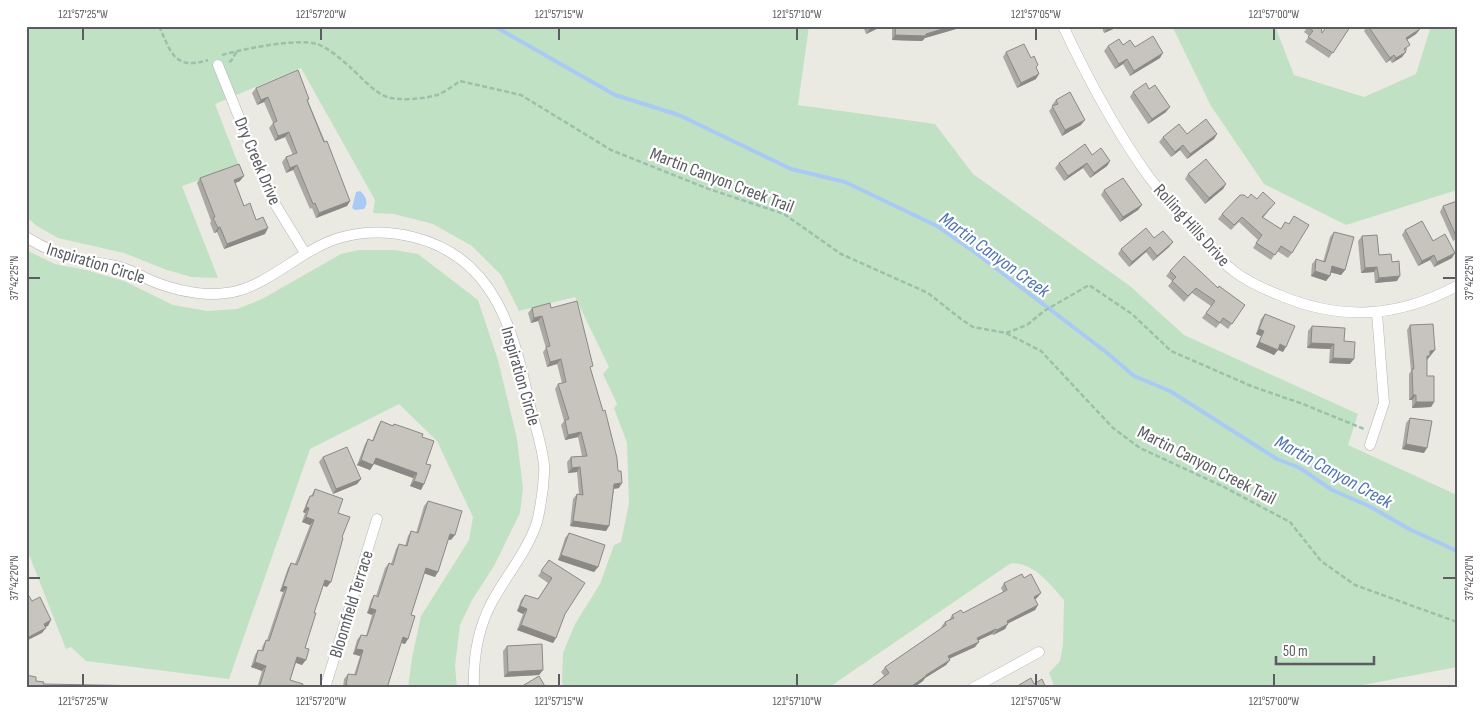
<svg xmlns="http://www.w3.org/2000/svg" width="1483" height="714" font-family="'Sofia Sans Condensed',sans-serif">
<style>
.green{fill:#c1e1c4}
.water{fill:#a8caf5}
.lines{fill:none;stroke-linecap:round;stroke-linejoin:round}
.stream{stroke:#a8caf5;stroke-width:4}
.minor-casing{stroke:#b2b3b8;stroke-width:11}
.path{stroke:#9ac1aa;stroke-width:2.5;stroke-dasharray:5 2.5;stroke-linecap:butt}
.minor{stroke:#fff;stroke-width:10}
.wall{fill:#aba9a3}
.shaded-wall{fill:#8b8985}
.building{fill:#c7c4be;stroke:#8b8985}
.ticks{fill:none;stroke:#5a5c61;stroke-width:2}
.labels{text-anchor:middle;stroke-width:4.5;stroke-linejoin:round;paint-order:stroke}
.street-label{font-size:18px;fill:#5a5c61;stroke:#fff}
.water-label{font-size:19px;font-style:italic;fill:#4e74b5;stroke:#fff}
.neatline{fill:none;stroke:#5a5c61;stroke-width:2}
.ticks-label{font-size:12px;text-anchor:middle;fill:#5a5c61}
</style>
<rect width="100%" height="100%" fill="#ebeae2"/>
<path class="green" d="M26,26H809L798,105L935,124L973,174L1130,286L1184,335L1358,414L1348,445L1457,495V667L1347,688H1055L1049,673L1060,661L1063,644L1064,600C1049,583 1034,563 1011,563L828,688H564L562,682L563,653L575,624L600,584L614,545L621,542L629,503L627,443L614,408L617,404L603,374L609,367L575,297L519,311L501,275L472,246L433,224L394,214L373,213L375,200L301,68L215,104L239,166L182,186L218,278L191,277L167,270L124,253L58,238L37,226L26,217Z
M1172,26H1275L1294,75L1364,97L1416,74L1431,26H1457V190L1346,225L1264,184L1211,106Z
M26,250L55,264L86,270L124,281L173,305L207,311L237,309L262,299L341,254L359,250H395L418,254L478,300L498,360L517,439L523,488L520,513L494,566L472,600L460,625L455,666L457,688H408L412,658L421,616L469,540L473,517L437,441L399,404L310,449L229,679L86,661L71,647L66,649L26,547Z"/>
<path class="water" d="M360,191C366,196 369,203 364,209L355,210L352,208L356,192Z"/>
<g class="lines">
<path class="stream" d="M494,26L615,95L679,115L791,169L845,182L937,226L972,250L1106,352L1134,376L1170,391L1277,459L1300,468L1332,490L1371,507L1409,529L1457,551"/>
<g class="minor-casing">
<path id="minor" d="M1063,26C1088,79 1115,130 1149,177C1159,190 1170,202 1181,215C1198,235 1214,256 1235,272C1248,282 1264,289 1279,295C1341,321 1397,318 1457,286
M218,65L272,199L305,253
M26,237C45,249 65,257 87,261C99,263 111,264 123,268C138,273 151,282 166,286C184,292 208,296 226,293C266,289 299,250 339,238C363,231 388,231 413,237C496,257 514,333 530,406C535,425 542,445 544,465C545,472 543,481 543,488C541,500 540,513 536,525C526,553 506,576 492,602C478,628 473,658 474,688
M1370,445L1384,403L1377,313
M325,688L377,519
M973,688L1039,652"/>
</g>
<path class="path" d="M159,26C171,52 174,71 208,60
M222,55C243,49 297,38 317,44C329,48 342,60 351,68C361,77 375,93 387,97C400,101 424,99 437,95C445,92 453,86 460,81L521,95L611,150L706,188L784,214L841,254L928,293L961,319L973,327L1006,333L1041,351L1113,428L1140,448L1222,486L1290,522L1321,561L1355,585L1457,622
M229,62L231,61L237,51
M1006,333L1027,325L1044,311L1089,285L1132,314L1171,351L1251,386L1303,404L1364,429"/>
<use href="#minor" class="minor"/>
</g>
<path class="wall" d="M863,26H883L866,34Z
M892,26H963V27L925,38L922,41L892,40Z
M1101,26H1120L1104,33Z
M1308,26L1322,32L1350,27L1329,58L1305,42L1309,36L1304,32Z
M1367,26H1418L1420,29L1416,34L1407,40V50L1405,51L1402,57L1392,63L1390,60L1386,63L1364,31Z
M1123,45L1135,47L1160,58L1130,76L1123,64L1115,69L1104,51L1108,46Z
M1006,52L1031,58L1036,79L1017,88L1003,57Z
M256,88L309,99L308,101L350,201L347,206L316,218L312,208L310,209L293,170L286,173L282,162L286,157L293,155L285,137L275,141L269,128L273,123L264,102L257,105L252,93Z
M1133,92L1166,112L1148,124L1130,97Z
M1056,100L1081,125L1062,136L1049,111L1053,106L1052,105Z
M1187,134H1217L1214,139L1187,159L1180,150L1171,157L1159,142L1163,137Z
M1092,155L1110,161L1107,166L1090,178L1083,168L1064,181L1055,168L1059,163Z
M1188,174L1226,184L1223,189L1205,204L1185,179Z
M200,178L240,181L235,183L244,206L256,220L265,234L224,249L217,232L214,233L210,223L211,221L197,183Z
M1104,190L1142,205L1138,210L1120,222L1101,195Z
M1248,198L1257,199L1275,203L1263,218L1281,229L1285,222L1292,253L1288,258L1277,251L1271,260L1253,248L1258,240L1239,222L1231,230L1218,219L1222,214Z
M1457,201V239L1453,241L1440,212L1443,206Z
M1405,230L1452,258L1434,267L1430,260L1418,266L1402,235Z
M1334,232L1345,270L1341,275L1331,272L1326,281L1311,276L1312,264L1316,259L1323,262L1330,237Z
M1362,236L1379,255L1392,262L1397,281L1375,283L1374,272L1361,273L1358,241Z
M1154,238L1173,242L1169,247L1153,261L1146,252L1129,267L1118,254L1121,249Z
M1170,271L1218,288L1245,305L1228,329L1220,323L1216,328L1202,318L1211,306L1192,293L1184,302L1168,286L1172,281L1166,276Z
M532,308H551L590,369L619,488L614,489L609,526L606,531L570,526L573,499L577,494H579L577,472L568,473L567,462L571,457L582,456L578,437L565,440L561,425L564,421L555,389L558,384L562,383L557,364L547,367L543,352L546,348L538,321L531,323L528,313Z
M1265,314L1283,352L1278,350L1274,355L1256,347L1261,336L1256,334L1261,319Z
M1410,325L1435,350L1427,360V376L1434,402L1431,407L1412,408V400H1409V374L1411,371L1407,330Z
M1312,326L1344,341L1350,364L1329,363L1330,349L1307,348L1308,331Z
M1410,418L1424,453L1402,449L1406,423Z
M381,421L393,426L394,424L422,437L426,464L421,490L410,486L413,478L374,464L370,470L357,465L365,444L368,439L372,441L378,426Z
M323,457L361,479L357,484L333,494L319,462Z
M315,489L338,513L342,537L327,587L323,585L314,613L305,648L302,665L296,663L290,680L302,688H257L262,671L251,667L255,655L258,650L261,651L263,645L266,640H267L283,592L280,591L288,568L291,563L295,564L310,525L302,522L305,513L303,512L307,501L310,496H311Z
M428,501L451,540L448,539L435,577L424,573L411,615L405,644L401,643L387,688H343L344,679L348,674L354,675L360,656L353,654L357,640L361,635L366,636L372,615L367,613L371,600L374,595L376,596L385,568L389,563L391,564L396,549L399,544L405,546L408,536L411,531L416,533L424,506Z
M569,533L598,567L594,572L558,560L565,538Z
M549,560L565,614L556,638L553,643L517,630L523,614L517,611L521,600L525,595L538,599L548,583L538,576Z
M1024,578L1037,598L1035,599L1038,605L1035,610L1008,623L1005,629L993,635L992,634L978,640L975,647L949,659L950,660L946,665L925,678L923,681L913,688H869L884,676L881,672L885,667L942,628L941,627L945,622L949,620L952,615L963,613L1003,592L1001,588L1004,583Z
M507,646L543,670L539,675L504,677L503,651Z"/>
<path class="shaded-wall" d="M875,26H883L866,34L870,29Z
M952,26H963V27L925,38L922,41L892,40L895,35L926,34Z
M1112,26H1120L1104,33L1108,28Z
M1420,29L1416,34L1402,43L1406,38Z
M1406,52L1402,57L1392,63L1396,58Z
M1163,53L1160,58L1130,76L1134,71Z
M1394,55L1390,60L1386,63L1390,58Z
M1127,59L1123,64L1115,69L1119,64Z
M1039,74L1036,79L1017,88L1021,83Z
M268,97L264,102L257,105L261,100Z
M1170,107L1166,112L1148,124L1152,119Z
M1085,120L1081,125L1062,136L1065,130Z
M289,132L285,137L275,141L278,136Z
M1217,134L1214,139L1187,159L1190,154Z
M1183,145L1180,150L1171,157L1175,152Z
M1110,161L1107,166L1090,178L1094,173Z
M1087,163L1083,168L1064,181L1068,176Z
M297,165L293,170L286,173L290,168Z
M244,176L240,181L231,185L234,180Z
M1226,184L1223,189L1205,204L1209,198Z
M350,201L347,206L316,218L319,213Z
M1142,205L1138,210L1120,222L1123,217Z
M220,227L217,232L214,233L218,228Z
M268,228L265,234L224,249L227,244Z
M1173,242L1169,247L1153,261L1157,256Z
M1150,247L1146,252L1129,267L1132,262Z
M1455,253L1452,258L1434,267L1437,262Z
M1434,255L1430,260L1418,266L1422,261Z
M1332,266L1345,270L1341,275L1329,272Z
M1377,267L1374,272L1361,273L1365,268Z
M1315,271L1330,276L1326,281L1311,276Z
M1400,276L1397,281L1375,283L1379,278Z
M542,316L538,321L531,323L534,318Z
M1259,329L1264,331L1261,336L1256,334Z
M1259,342L1278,350L1274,355L1256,347Z
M1311,343L1334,344L1330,349L1307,348Z
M1280,344L1286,347L1283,352L1276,349Z
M1435,350L1426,361H1423L1430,351Z
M1333,358L1354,359L1350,364L1329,363Z
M561,359L557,364L547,367L550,362Z
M1413,395H1416L1412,400H1409Z
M1416,402H1434L1431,407L1412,408Z
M581,432L578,437L565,440L568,435Z
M1406,444L1427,448L1424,453L1402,449Z
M376,458L417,473L413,478L372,463Z
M361,460L373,465L370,470L357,465Z
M580,467L577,472L568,473L572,468Z
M361,479L357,484L333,494L336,489Z
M414,481L424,484L421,490L410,486Z
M622,483L619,488L611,489L614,484Z
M306,507L309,508L305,513L303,512Z
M306,517L314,520L310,525L302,522Z
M573,521L609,526L606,531L570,526Z
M450,534L455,535L451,540L447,539Z
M561,555L598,567L594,572L558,560Z
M426,568L438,572L435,577L423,573Z
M325,580L331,582L327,587L321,585Z
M283,586L287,587L283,592L280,591Z
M1041,593L1037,598L1030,602L1034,597Z
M1038,605L1035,610L1003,626L1007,621Z
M520,606L527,609L523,614L517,611Z
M370,608L376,610L372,615L367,613Z
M51,620L48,626L40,629L44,624Z
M1008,624L1005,629L993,635L997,630Z
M521,625L556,638L553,643L517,630Z
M46,628L42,633L26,641L27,638Z
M996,629L992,634L973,643L977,638Z
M403,637L408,639L405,644L399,642Z
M979,642L975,647L944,661L948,656Z
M356,649L363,650L360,656L353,654Z
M297,657L306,660L302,665L294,662Z
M950,660L946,665L925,678L923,681L913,688H909L926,675Z
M255,662L266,666L262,671L251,667Z
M543,670L539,675L504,677L508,672Z
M346,685L353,686L352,688H344Z"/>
<path class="building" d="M896,26H952L926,34V36L895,35Z
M1308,26H1321L1322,33L1327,26L1350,27L1333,53L1308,37L1313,31L1307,27Z
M1368,26H1418L1420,29L1406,38L1410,45L1404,49L1406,52L1396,58L1394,55L1390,58Z
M1153,36L1163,53L1134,71L1127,59L1119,64L1108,46L1119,39L1123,45L1130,40L1135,47Z
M1024,44L1031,58L1034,56L1038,65L1036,67L1039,74L1021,83L1006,52Z
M298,70L309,99L307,100L324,142L327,141L350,201L319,213L315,203L313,204L297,165L290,168L286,157L297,153L289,132L278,136L273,123L277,121L268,97L261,100L256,88Z
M1146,83L1149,89L1155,85L1170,107L1152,119L1133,92Z
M1070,92L1085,120L1065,130L1052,106L1058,104L1056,100Z
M1206,119L1217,134L1190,154L1183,145L1175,152L1163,137L1179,124L1187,134Z
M1085,144L1092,155L1101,148L1110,161L1094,173L1087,163L1068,176L1059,163Z
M1206,159L1226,184L1209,198L1188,174Z
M239,164L244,176L234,180L244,206L250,203L256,220L263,217L268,228L227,244L220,227L218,228L213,218L215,217L200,178Z
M1123,178L1142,205L1123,217L1104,190Z
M1263,192L1275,203L1262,217L1281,229L1285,222L1289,224L1294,216L1309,225L1292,253L1281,246L1275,255L1256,243L1262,235L1242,217L1234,225L1222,214L1240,195H1244L1248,198L1251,194L1257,199Z
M1457,201V236H1456L1443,206Z
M1422,221L1433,241L1445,234L1455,253L1437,262L1434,255L1422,261L1405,230Z
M1146,228L1154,238L1163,231L1173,242L1157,256L1150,247L1132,262L1121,249Z
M1334,232L1354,237L1345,270L1332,266L1330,276L1315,271L1316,259L1325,262Z
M1377,235L1379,255L1391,254L1392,262L1399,261L1400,276L1379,278L1377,267L1365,268L1362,236Z
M1184,256L1218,288L1219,286L1245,305L1232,324L1223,318L1220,323L1206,313L1215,301L1196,288L1188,296L1172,281L1176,277L1170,271Z
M577,301L593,366L590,367L603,411L605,410L617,458L618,471H621L622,483L614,484L609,526L573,521L577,494L583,495L580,467L572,468L571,457L587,456L581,432L568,435L565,420L569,419L558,384L566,382L561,359L550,362L546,347L550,346L542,316L534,318L532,308L550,303L551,308Z
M1265,314L1295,326L1286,347L1280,344L1278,350L1259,342L1264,331L1259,329Z
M1433,324L1435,350L1430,351V356H1427V376H1434V402H1416V395H1413L1412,369H1414L1410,325Z
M1312,326L1345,328L1344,341L1355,342L1354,359L1333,358L1334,344L1311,343Z
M1410,418L1432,421L1427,448L1406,444Z
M381,421L393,426L394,424L406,428L423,434L422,437L434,441L426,464L431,465L424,484L414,481L417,473L376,458L373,465L361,460L368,439L373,441Z
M347,447L361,479L336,489L323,457Z
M315,489L343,499L338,513L350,517L342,537L343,538L331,582L325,580L314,613H316L305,648L309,649L306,660L297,657L290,680L303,684L302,688H259L266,666L255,662L258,650L263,651L266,640L269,641L287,587L283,586L291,563L297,565L314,520L306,517L309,508L306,507L310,496H313Z
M428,501L462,511L455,535L450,534L438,572L426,568L411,615L415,616L408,639L403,637L387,688H353V686L346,685L348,674L356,675L363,650L356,649L361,635L367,636L376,610L370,608L374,595L378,597L389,563L393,565L399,544L407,546L411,531L418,533Z
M569,533L605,545L598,567L561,555Z
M549,560L585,583L565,614L556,638L521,625L527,609L520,606L525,595L538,599L552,578L541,571Z
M1022,574L1024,578L1031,574L1041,593L1034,597L1038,605L1007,621L1008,624L997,630L996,629L977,638L979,642L948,656L950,660L926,675V676L909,688H869L889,673L885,667L946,625L945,622L954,618L952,615L961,610L963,613L1007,590L1004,583Z
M29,596L32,601L40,597L51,620L44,624L46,628L27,638L26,635V597Z
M542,644L543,670L508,672L507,646Z
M26,675L36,677V681L44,682L43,684L150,686V688H26Z
M539,676L546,688H519Z
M1031,678L1034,684L1042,679L1046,688H1014Z"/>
<path class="ticks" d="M83,28V40M321,28V40M559,28V40M797,28V40M1036,28V40M1274,28V40M28,278H40M1443,278H1456M28,578H40M1443,578H1456M83,674V686M321,674V686M559,674V686M797,674V686M1036,674V686M1274,674V686"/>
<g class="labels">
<g class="street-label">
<text transform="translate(258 161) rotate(67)" y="6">Dry Creek Drive</text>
<text transform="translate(722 180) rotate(21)" y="6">Martin Canyon Creek Trail</text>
<text transform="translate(1192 225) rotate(48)" y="6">Rolling Hills Drive</text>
<text transform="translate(96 263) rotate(17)" y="6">Inspiration Circle</text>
<text transform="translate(521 376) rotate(74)" y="6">Inspiration Circle</text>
<text transform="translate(1207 465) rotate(27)" y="6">Martin Canyon Creek Trail</text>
<text transform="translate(351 604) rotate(-73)" y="6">Bloomfield Terrace</text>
</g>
<g class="water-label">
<text transform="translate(995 254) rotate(36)" y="7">Martin Canyon Creek</text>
<text transform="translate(1334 471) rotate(29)" y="7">Martin Canyon Creek</text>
</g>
</g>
<rect width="1483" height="714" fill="none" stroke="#ffffff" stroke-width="55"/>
<path d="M1276 656v8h98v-8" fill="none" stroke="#5a5c61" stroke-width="2.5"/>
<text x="1283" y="656" font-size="15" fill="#5a5c61" stroke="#ffffff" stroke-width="4" paint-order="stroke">50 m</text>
<rect x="28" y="28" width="1428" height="658" class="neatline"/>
<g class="ticks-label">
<text x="83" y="18">121°57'25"W</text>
<text x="321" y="18">121°57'20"W</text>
<text x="559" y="18">121°57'15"W</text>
<text x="797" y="18">121°57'10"W</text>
<text x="1036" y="18">121°57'05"W</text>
<text x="1274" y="18">121°57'00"W</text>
<text transform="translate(14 278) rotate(-90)" y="4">37°42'25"N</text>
<text transform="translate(1469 278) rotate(-90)" y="4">37°42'25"N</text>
<text transform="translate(14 578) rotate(-90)" y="4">37°42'20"N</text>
<text transform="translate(1469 578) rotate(-90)" y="4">37°42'20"N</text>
<text x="83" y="705">121°57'25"W</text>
<text x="321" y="705">121°57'20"W</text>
<text x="559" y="705">121°57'15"W</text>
<text x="797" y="705">121°57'10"W</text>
<text x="1036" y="705">121°57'05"W</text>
<text x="1274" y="705">121°57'00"W</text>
</g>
</svg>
